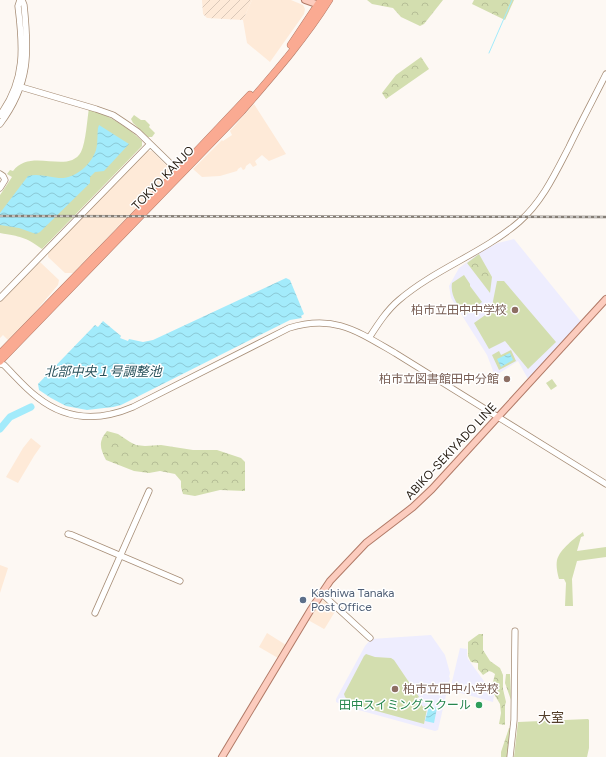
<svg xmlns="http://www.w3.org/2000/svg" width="606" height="757" font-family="Figtree,'Noto Sans JP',sans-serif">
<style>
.built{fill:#feead8}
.industrial{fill:url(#industrial-furrows)}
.education{fill:#eeedfe}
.green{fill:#d3deaf}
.forest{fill:url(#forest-crowns)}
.water{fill:url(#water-waves)}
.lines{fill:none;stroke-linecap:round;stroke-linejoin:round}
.stream{stroke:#a3ebfb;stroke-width:1}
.river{stroke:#a3ebfb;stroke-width:7}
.secondary-casing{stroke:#a78e77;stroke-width:7}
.primary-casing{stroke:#b17a67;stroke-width:8}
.highway-casing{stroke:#b17a67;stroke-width:8}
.secondary{stroke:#fff;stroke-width:5.5}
.primary{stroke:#fcccbe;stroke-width:6}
.highway{stroke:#faaa92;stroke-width:7}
.rail-casing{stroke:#857e76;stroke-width:2.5}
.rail{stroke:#fff;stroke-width:1;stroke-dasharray:3;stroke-linecap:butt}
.education-dot{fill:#8d6e63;stroke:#fff;stroke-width:1.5}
.service-dot{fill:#5c6f8a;stroke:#fff;stroke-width:1.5}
.leisure-dot{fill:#2e9e5b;stroke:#fff;stroke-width:1.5}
.labels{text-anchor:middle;stroke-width:3;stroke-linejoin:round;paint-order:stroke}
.street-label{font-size:12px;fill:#2a2117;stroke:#fff}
.education-label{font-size:12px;fill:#785e54;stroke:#fff;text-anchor:end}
.service-label{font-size:12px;fill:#4e5e75;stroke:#fff;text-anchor:start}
.leisure-label{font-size:12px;fill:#27864d;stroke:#fff;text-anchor:end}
.water-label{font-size:13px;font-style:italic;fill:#27515a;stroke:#fff}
.neighbourhood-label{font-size:13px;fill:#533e29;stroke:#fff}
</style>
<defs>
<pattern id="industrial-furrows" width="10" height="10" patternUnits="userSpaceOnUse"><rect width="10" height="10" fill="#feead8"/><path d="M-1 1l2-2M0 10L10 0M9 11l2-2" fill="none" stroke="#dac8b9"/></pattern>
<pattern id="forest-crowns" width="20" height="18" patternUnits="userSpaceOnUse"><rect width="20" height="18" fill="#d3deaf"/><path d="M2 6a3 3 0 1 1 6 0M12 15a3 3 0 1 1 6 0" fill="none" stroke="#b5be96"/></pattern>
<pattern id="water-waves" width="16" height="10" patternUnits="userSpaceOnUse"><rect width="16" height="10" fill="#a3ebfb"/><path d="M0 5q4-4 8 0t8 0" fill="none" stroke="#8cc9d6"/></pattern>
</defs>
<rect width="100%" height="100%" fill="#fdf8f3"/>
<path class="built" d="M252,0H291L303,5L305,9L304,14L270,62L247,43L243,20Z
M254,104L286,154L269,161L262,155L255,161L257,165L253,167L250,163L246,166L245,169L243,170L241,167L238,169L237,171L220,176L202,177L193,169L222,140L223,141L232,135L230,131Z
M147,151H152L169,168V174L73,273H65L48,257V253Z
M40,262L59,280L58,285L34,313L8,340L3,335L0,338V302Z
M31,438L41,446L34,456L18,483L6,477L23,448Z
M0,565L8,568L0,593Z
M326,600L336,610L325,628L324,629L308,620L319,601Z
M267,633L286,645L278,658L259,647Z"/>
<path class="industrial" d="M202,0H252L243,20L207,18L203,14Z"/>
<path class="education" d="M514,239L582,323L528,379L518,361L495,376L487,355L451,298L449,286L459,268L482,251L498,243Z
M431,635L445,655L450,673L449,677L450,678L438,730L435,731L344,706L336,702V699L365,646L371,639Z
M460,648L467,649V655L468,659L494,695L493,702L450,690Z"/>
<path class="green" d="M89,108C111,117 125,125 142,141V146L42,249C24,236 21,237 0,233V195L12,177L7,174L10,170L13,171C31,147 68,175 81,152C86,142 87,120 89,108Z
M134,115L141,120H145L150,125L149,127L155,133L152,137H148L133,123L131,119Z
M464,275L470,284V286L482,302L465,315C458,305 450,296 452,283Z
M497,281H504L556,342L528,369L505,341L489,349L474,323L491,311Z
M511,350L516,361L499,370L492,355L499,351L501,355Z
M552,379L557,386L551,390L546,383Z
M583,532L584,536L581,537L577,551L606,547V557L577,561L572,579L573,606H565L566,583L564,579H559C557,572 556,566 557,560C560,549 575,538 583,532Z
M366,654L375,657L391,658L394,660L419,697L417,698L423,707L425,706L427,709L424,724L362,707L351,703L345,697L344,694L364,656Z
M588,719L589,720V748L587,757H514L518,722Z"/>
<path class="forest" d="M367,0H443L424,24L420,26L401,17L393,8L372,4Z
M474,0H514L505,20L472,4Z
M421,57L429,69L386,99L382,93L396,75Z
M479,254L492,277L490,293L467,263Z
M107,431L118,434L130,442L136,445L145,446L161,445L193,450H217L241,458L245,462V491L220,490L195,496L183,494L181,487V481L175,474L160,471L149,473L134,471L106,460C100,448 98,442 107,431Z
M479,634H483V650L490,661L500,668L503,675V689L506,702L505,705V725L499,724L501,713L500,704L494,694L492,686L495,674L492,672L489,671L483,675L478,669V663L471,662L468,656V642Z
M506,674H510L511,700L505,683Z
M509,728H511L507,757H501V752Z"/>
<path class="water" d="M99,125L129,144L104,171L95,172L90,177V183L40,232L36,234L19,228L0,225V213L28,176C38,173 49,177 59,178C75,179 91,165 96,150C98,144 97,135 98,128Z
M286,278L290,280L304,314L301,316L302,318L290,320L282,324L129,401L121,405L113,407L87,410L66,406L51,398L39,390L38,384L95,325L98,327L103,321L121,336L120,338L128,341L129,339L143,342L153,340Z
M510,353L513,360L501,367L497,359Z
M429,706L437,708L434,723L425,721Z"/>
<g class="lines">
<path class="stream" d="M489,53L512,0"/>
<path class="river" d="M0,429L10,417L31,407"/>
<g class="secondary-casing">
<path id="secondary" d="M21,87L96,109L113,115L125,123L138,132L178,171
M0,115C26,80 23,46 18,6L20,0
M0,124C30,84 29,52 24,5L22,0
M0,174L3,176L5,180L0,188
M0,298L150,144
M369,338C378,324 387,310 399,300C435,269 483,253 519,222C542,202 555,174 569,147C581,122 594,98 606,74
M0,364L4,365C15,376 25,388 37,397C67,421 100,421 133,407L289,328C334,314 357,331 395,353L606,484
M68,534L72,535L180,581
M321,593L370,638
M95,613L149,491
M510,757L514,720L515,631"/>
</g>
<g class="primary-casing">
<path id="primary" d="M305,0L322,6
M222,757L310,611L330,581L366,543L413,507L432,489L606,299"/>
</g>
<g class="highway-casing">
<path id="highway" d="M291,45L321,0
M0,354L178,171L250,95
M0,361L241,112C272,76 304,40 329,0"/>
</g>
<use href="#secondary" class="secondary"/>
<use href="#primary" class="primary"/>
<use href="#highway" class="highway"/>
<g class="rail-casing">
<path id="rail" d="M0,216L606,217"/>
</g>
<use href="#rail" class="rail"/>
</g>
<g class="education-dot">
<circle cx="515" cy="310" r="4"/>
<circle cx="507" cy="379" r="4"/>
<circle cx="395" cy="689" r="4"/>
</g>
<circle class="service-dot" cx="303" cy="600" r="4"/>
<circle class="leisure-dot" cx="479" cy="705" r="4"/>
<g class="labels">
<g class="street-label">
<text transform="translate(163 178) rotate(-46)" y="4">TOKYO KANJO</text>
<text transform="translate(451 451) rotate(-47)" y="4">ABIKO-SEKIYADO LINE</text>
</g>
<g class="education-label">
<text x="507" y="314">柏市立田中中学校</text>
<text x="499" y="383">柏市立図書館田中分館</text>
<text x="403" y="693" text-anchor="start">柏市立田中小学校</text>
</g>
<g class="service-label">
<text x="311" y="597">Kashiwa Tanaka<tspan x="311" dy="14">Post Office</tspan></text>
</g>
<g class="leisure-label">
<text x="471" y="709">田中スイミングスクール</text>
</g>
<g class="water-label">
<text x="103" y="376">北部中央１号調整池</text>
</g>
<g class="neighbourhood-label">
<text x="551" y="722">大室</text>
</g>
</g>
</svg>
